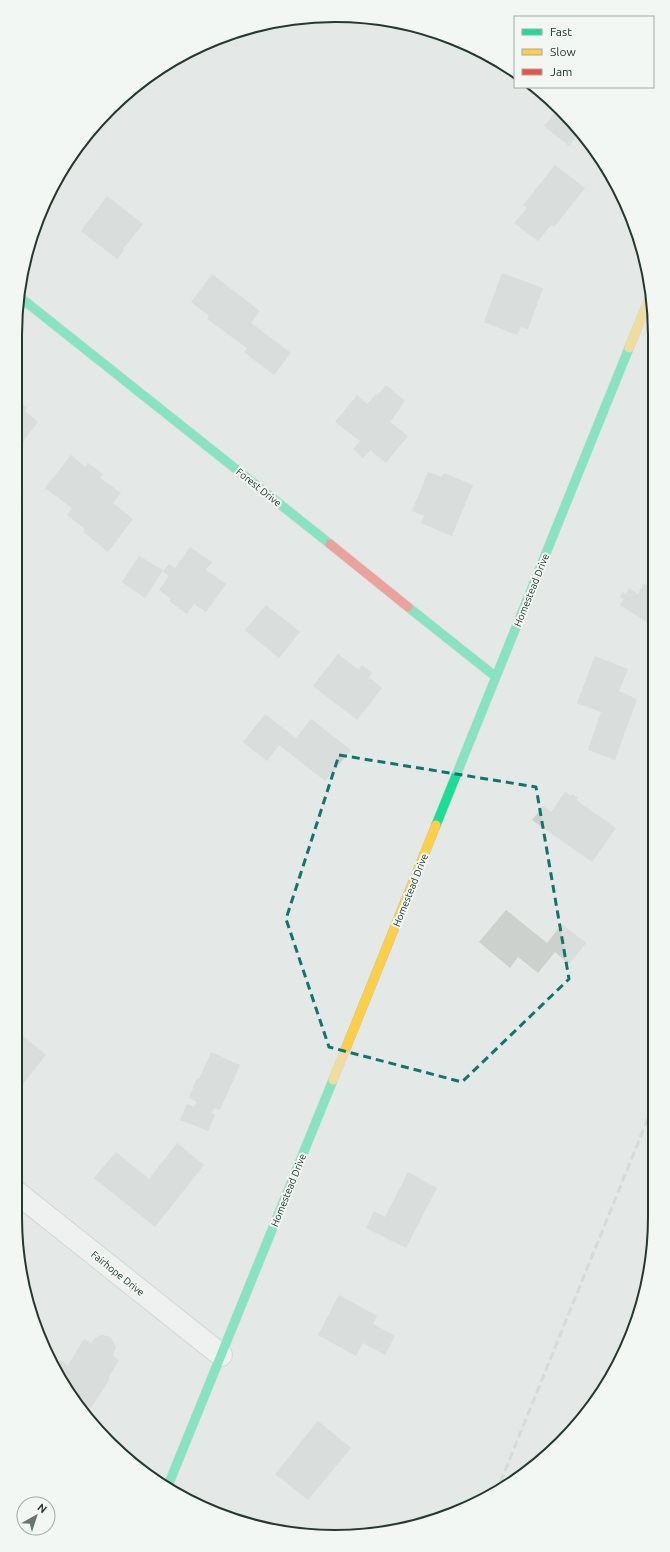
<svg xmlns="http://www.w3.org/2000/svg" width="670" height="1552" font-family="Ubuntu,sans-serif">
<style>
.building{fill:#ccd1ce}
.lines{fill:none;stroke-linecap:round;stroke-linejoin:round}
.street-casing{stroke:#c1c5c3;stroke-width:24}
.fast-casing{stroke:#c0c5c3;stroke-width:10}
.slow-casing{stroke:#c0c5c3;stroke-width:10}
.jam-casing{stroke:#c0c5c3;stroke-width:10}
.street{stroke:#fbfcfb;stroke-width:22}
.fast{stroke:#16e098;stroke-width:9}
.slow{stroke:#ffcf43;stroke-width:9}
.jam{stroke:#f24e42;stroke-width:9}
.rail{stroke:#c7c9c8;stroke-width:3;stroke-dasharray:8 4;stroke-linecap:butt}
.marked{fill:none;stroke:#0f766e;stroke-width:3;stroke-dasharray:8 5;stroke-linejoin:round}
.labels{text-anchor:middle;stroke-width:4;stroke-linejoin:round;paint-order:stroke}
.street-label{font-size:10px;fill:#24392f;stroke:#f2f7f3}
.rim{fill:none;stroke:#24392f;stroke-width:2}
</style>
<rect width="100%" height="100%" fill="#e4e8e6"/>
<path class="building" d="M557,110L580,132L569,146L544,126Z
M555,165L585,188L554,227L551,225L538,241L514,223L527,208L523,205Z
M107,196L143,224L123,249L124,250L117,259L81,231Z
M502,273L543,288L528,329L521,327L517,335L484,322Z
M212,274L260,311L251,323L291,353L274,375L244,352L247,348L207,319L209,316L191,302Z
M386,385L405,401L390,422L408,436L386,463L370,450L363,458L353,449L360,441L335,422L357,395L367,404L376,394L377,396Z
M17,400L27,408L25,411L38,422L15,452V402Z
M71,455L85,467L88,463L103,474L100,478L121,493L113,503L133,519L108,552L83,532L85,529L67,515L72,508L45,488Z
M428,472L442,477L444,473L473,485L452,536L421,523L424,516L412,511Z
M15,481L23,488L15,498Z
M190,547L212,562L206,570L226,584L206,612L194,604L187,614L169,601L171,599L159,590L169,576L163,572L169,564L175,568Z
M139,556L163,570L145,598L122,582Z
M653,581V626L620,605L624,599L620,597L623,592L626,594L629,588L638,594L644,584L649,587Z
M266,605L300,632L279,658L245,630Z
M338,654L359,670L362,665L372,673L369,677L382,688L357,720L313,686Z
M595,656L628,669L619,691L637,699L615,760L588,750L601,712L577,703Z
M265,714L296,738L311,719L351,750L325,781L279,745L267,761L243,742Z
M565,792L571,796L572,794L578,798L576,800L616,828L592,862L532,820L543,806L551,812Z
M506,910L547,943L562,924L586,943L569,964L555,952L538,973L518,957L510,968L479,942Z
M15,1029L46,1055L22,1085L15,1079Z
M211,1052L240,1065L220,1110L214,1108L212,1113L215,1115L208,1131L180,1120L187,1104L194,1107L197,1102L189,1098L197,1078L199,1079Z
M177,1143L204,1165L155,1227L94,1178L116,1152L149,1179Z
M408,1172L437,1188L406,1248L366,1228L374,1211L385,1217Z
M339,1295L377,1316L373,1324L395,1336L385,1355L363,1343L356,1356L318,1335Z
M101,1335L107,1336L112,1339L116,1347L113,1355L119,1360L108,1378L110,1379L91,1408L71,1395L58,1377L54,1369L60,1360L68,1365L84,1339L91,1343L95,1338Z
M318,1421L351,1448L308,1500L275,1474Z"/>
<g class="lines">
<g class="street-casing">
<path id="street" d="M15,1191L221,1355"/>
</g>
<g class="fast-casing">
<path id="fast" d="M21,298L330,544
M408,607L496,677
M436,825L629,348
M167,1488L333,1080"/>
</g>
<g class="slow-casing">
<path id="slow" d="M629,348L652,292
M333,1080L436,825"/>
</g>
<g class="jam-casing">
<path id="jam" d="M330,544L408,607"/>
</g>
<use href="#street" class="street"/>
<use href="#fast" class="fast"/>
<use href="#slow" class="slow"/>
<use href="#jam" class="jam"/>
<path class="rail" d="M496,1493L655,1101"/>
</g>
<path d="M0 0H670V1552H0ZM339,755L536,787L569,979L462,1082L329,1047L286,919Z" fill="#e4e8e6" fill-opacity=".55" fill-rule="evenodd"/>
<path class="marked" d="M339,755L536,787L569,979L462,1082L329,1047L286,919Z"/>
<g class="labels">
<g class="street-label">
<text transform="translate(259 487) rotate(39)" y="4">Forest Drive</text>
<text transform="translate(531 590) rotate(-68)" y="4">Homestead Drive</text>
<text transform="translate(410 890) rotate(-68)" y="4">Homestead Drive</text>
<text transform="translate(288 1190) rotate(-68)" y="4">Homestead Drive</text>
<text transform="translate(118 1273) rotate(39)" y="4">Fairhope Drive</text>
</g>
</g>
<path d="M0 0H670V1552H0ZM335 22H335A313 313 0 0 1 648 335V1217A313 313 0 0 1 335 1530H335A313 313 0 0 1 22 1217V335A313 313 0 0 1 335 22Z" fill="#f2f7f3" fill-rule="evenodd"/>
<path class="rim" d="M335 22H335A313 313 0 0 1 648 335V1217A313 313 0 0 1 335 1530H335A313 313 0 0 1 22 1217V335A313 313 0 0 1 335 22Z"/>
<rect x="514" y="16" width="140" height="72" fill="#f2f7f3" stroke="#a0aba5"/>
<rect x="522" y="29" width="20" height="6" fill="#16e098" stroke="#a0aba5"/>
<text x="550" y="36" font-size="12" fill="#24392f">Fast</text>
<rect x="522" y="49" width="20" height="6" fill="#ffcf43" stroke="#a0aba5"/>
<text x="550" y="56" font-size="12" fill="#24392f">Slow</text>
<rect x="522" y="69" width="20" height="6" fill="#f24e42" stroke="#a0aba5"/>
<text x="550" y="76" font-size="12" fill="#24392f">Jam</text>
<g transform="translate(36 1516) rotate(39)"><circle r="19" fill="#f2f7f3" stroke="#a0aba5"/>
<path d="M0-3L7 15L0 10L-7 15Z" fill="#67766f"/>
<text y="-6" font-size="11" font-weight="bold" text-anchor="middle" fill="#24392f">N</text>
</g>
</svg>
